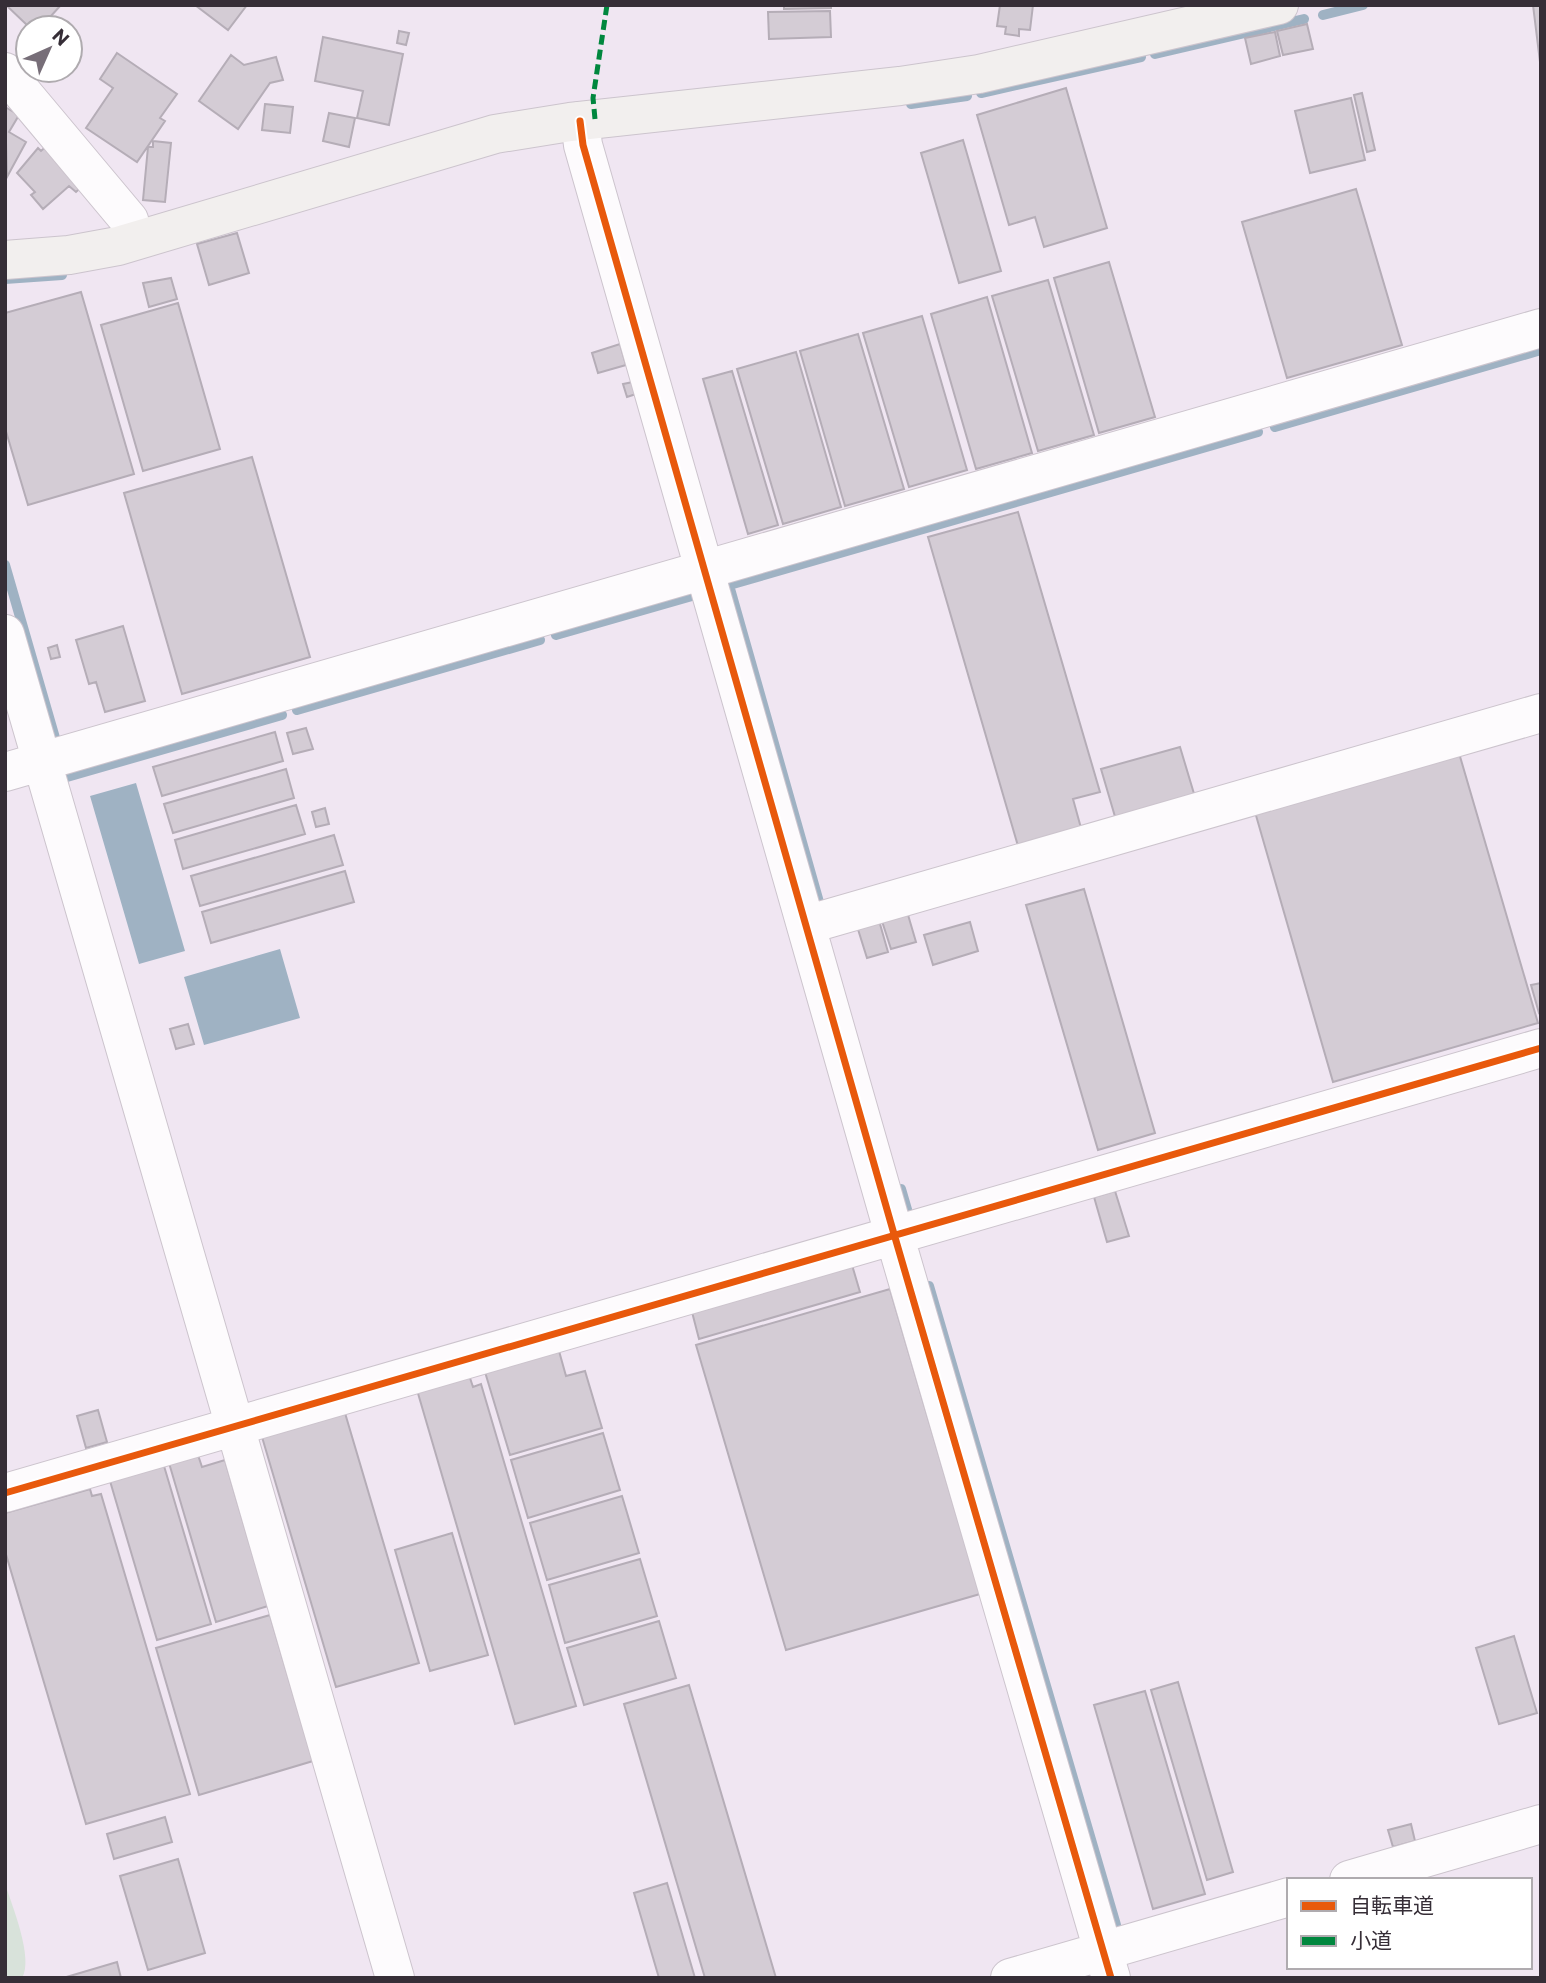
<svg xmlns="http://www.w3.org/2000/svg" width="1546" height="1983" font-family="Commissioner,'Noto Sans JP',sans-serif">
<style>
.green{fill:#d8e2da}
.water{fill:#9fb2c3}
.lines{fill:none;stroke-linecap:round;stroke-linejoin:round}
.stream{stroke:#9fb2c3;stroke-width:10}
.building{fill:#d4ccd5;stroke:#b5adb7;stroke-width:2}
.street-casing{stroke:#ccc4cd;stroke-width:40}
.secondary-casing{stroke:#ccc4cd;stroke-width:40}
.street{stroke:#fdfbfd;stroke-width:38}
.secondary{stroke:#f2efee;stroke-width:38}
.quiet{stroke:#00873e;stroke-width:5;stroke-dasharray:10 5;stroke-linecap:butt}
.cycleway-casing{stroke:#fff;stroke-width:11}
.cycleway{stroke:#e8590c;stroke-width:7}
</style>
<rect width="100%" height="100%" fill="#f0e6f2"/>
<path class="green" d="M5,1884C12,1905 34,1959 22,1978H5Z"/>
<path class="water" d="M136,783L185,951L139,964L90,796Z
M280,949L300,1018L204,1045L184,977Z"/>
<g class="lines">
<path class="stream" d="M1323,15L1363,5
M1155,54L1304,19
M981,93L1141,57
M911,104L967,96
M5,279L62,275
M1275,427L1541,350
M5,565L55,738
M729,585L821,909
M726,586L1258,432
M556,635L692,596
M297,710L540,640
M66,775L67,777L282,715
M901,1189L908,1213
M929,1286L1116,1925"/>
</g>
<path class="building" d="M6,5H61L40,28L32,21L28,26Z
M195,5H247L228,30Z
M784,5H831V8L784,9Z
M1000,5H1033L1030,30L1019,29V36L1005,34L1006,27L997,26Z
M1533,5H1541L1540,62Z
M830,11L831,37L769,39L768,12Z
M1307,24L1313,49L1283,55L1277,31Z
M399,31L409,33L406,45L397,43Z
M1275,32L1280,56L1251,64L1245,38Z
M323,37L403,54L389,125L357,118L363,91L315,81Z
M117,53L177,94L160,118L165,121L137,162L86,128L113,88L100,79Z
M231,55L244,65L276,57L283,80L270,83L238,129L199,101Z
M1066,88L1107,228L1044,247L1035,217L1009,225L977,115Z
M1362,93L1375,150L1367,152L1354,95Z
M1351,98L1365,160L1310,173L1295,111Z
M265,104L293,107L290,133L262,130Z
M5,107L19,115L9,132L26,142L7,177Z
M329,113L355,118L349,147L323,141Z
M963,140L1001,271L959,283L921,153Z
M153,141L171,143L165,202L143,200L148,147H153Z
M50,143L86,183L76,192L69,186L43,209L31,195L35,192L17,173L38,148L41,151Z
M1356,189L1402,345L1287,378L1242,222Z
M237,233L249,273L209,285L197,244Z
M1109,262L1155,417L1099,433L1054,278Z
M171,278L177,299L149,307L143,283Z
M1048,280L1094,435L1038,451L992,296Z
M81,292L134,474L28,505L5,428V313Z
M987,297L1032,453L976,469L931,314Z
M178,303L220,449L143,471L101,325Z
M922,316L967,470L909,487L863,333Z
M858,334L904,489L845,506L800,351Z
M620,344L626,365L598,373L592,353Z
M796,352L841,507L783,524L737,369Z
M732,371L778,525L748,534L703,379Z
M633,382L636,394L627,397L623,384Z
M252,457L310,657L182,694L124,493Z
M1018,512L1100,792L1073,799L1081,828L1018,846L928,537Z
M123,626L145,701L105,712L96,682L89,684L76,640Z
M57,645L60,657L51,659L48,648Z
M306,728L313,749L293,754L287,733Z
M275,732L283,761L162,796L153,767Z
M1180,747L1195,797L1116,820L1101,769Z
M1459,753L1538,1023L1333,1082L1255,812Z
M286,769L294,798L173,833L164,804Z
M296,805L305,834L183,869L175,840Z
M325,808L329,824L316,827L312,812Z
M334,835L343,865L200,906L191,876Z
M345,871L354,902L211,943L202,912Z
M1084,889L1155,1133L1098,1150L1026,905Z
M906,908L916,942L891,949L880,915Z
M878,917L888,952L867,958L856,923Z
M970,922L978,951L933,965L924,935Z
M1541,983V1012L1539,1013L1531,985Z
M188,1024L194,1044L176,1049L170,1029Z
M1115,1191L1129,1236L1107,1242L1094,1197Z
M852,1265L860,1292L699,1339L692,1312Z
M890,1289L980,1594L786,1650L696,1345Z
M559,1351L566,1376L585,1371L602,1428L510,1455L485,1372Z
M469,1375L473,1387L481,1384L576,1706L515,1724L417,1390Z
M98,1410L107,1442L86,1448L77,1416Z
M345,1413L419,1663L336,1687L262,1437Z
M603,1433L620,1490L528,1518L511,1460Z
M198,1455L202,1467L225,1460L268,1606L216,1622L169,1463Z
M164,1466L211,1624L157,1640L110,1481Z
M90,1489L92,1496L101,1494L190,1794L86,1824L5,1551V1513Z
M622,1496L639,1553L547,1580L530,1523Z
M452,1533L488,1655L430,1671L395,1550Z
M640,1559L657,1616L565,1643L549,1585Z
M270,1615L313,1761L199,1795L156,1648Z
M659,1621L676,1678L584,1705L567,1648Z
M1514,1636L1537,1713L1499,1724L1476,1648Z
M1178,1682L1233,1872L1207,1880L1151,1690Z
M689,1685L776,1978H705L624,1704Z
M1145,1691L1205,1894L1153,1909L1094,1705Z
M165,1817L172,1842L114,1859L107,1834Z
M1411,1824L1415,1841L1393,1847L1388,1830Z
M178,1859L205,1953L148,1970L120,1876Z
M667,1883L695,1978H659L634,1893Z
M117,1962L121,1978H63Z"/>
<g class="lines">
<g class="street-casing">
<path id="street" d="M5,72L129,220L135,240
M580,121L583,145L894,1234L1111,1978
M5,634L395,1978
M5,772L1541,328
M806,925L1541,713
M5,1493L1541,1048
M1349,1880L1541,1824
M1010,1978L1289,1897"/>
</g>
<g class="secondary-casing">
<path id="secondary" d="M5,260L69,255L118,246L495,134L570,122L900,86L979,74L1279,5"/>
</g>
<use href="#street" class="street"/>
<use href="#secondary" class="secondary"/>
<path class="quiet" d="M595,119L593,98L607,5"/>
<g class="cycleway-casing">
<path id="cycleway" d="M580,121L583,145L894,1234L1111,1978
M5,1493L1541,1048"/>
</g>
<use href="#cycleway" class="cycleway"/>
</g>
<rect width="1546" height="1983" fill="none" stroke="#362e37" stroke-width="14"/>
<rect x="1287" y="1878" width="245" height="91" fill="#ffffff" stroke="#afabaf" stroke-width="2"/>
<rect x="1301" y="1901" width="35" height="10" fill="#e8590c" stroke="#afabaf" stroke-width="2"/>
<text x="1350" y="1913" font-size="21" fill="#362e37">自転車道</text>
<rect x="1301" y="1936" width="35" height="10" fill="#00873e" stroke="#afabaf" stroke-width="2"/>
<text x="1350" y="1948" font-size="21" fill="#362e37">小道</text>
<g transform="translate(49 49) rotate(45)"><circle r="33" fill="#ffffff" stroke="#afabaf" stroke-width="2"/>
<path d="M0-5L12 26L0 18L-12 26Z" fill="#776e78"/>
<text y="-10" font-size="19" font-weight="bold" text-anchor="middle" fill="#362e37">N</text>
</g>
</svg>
